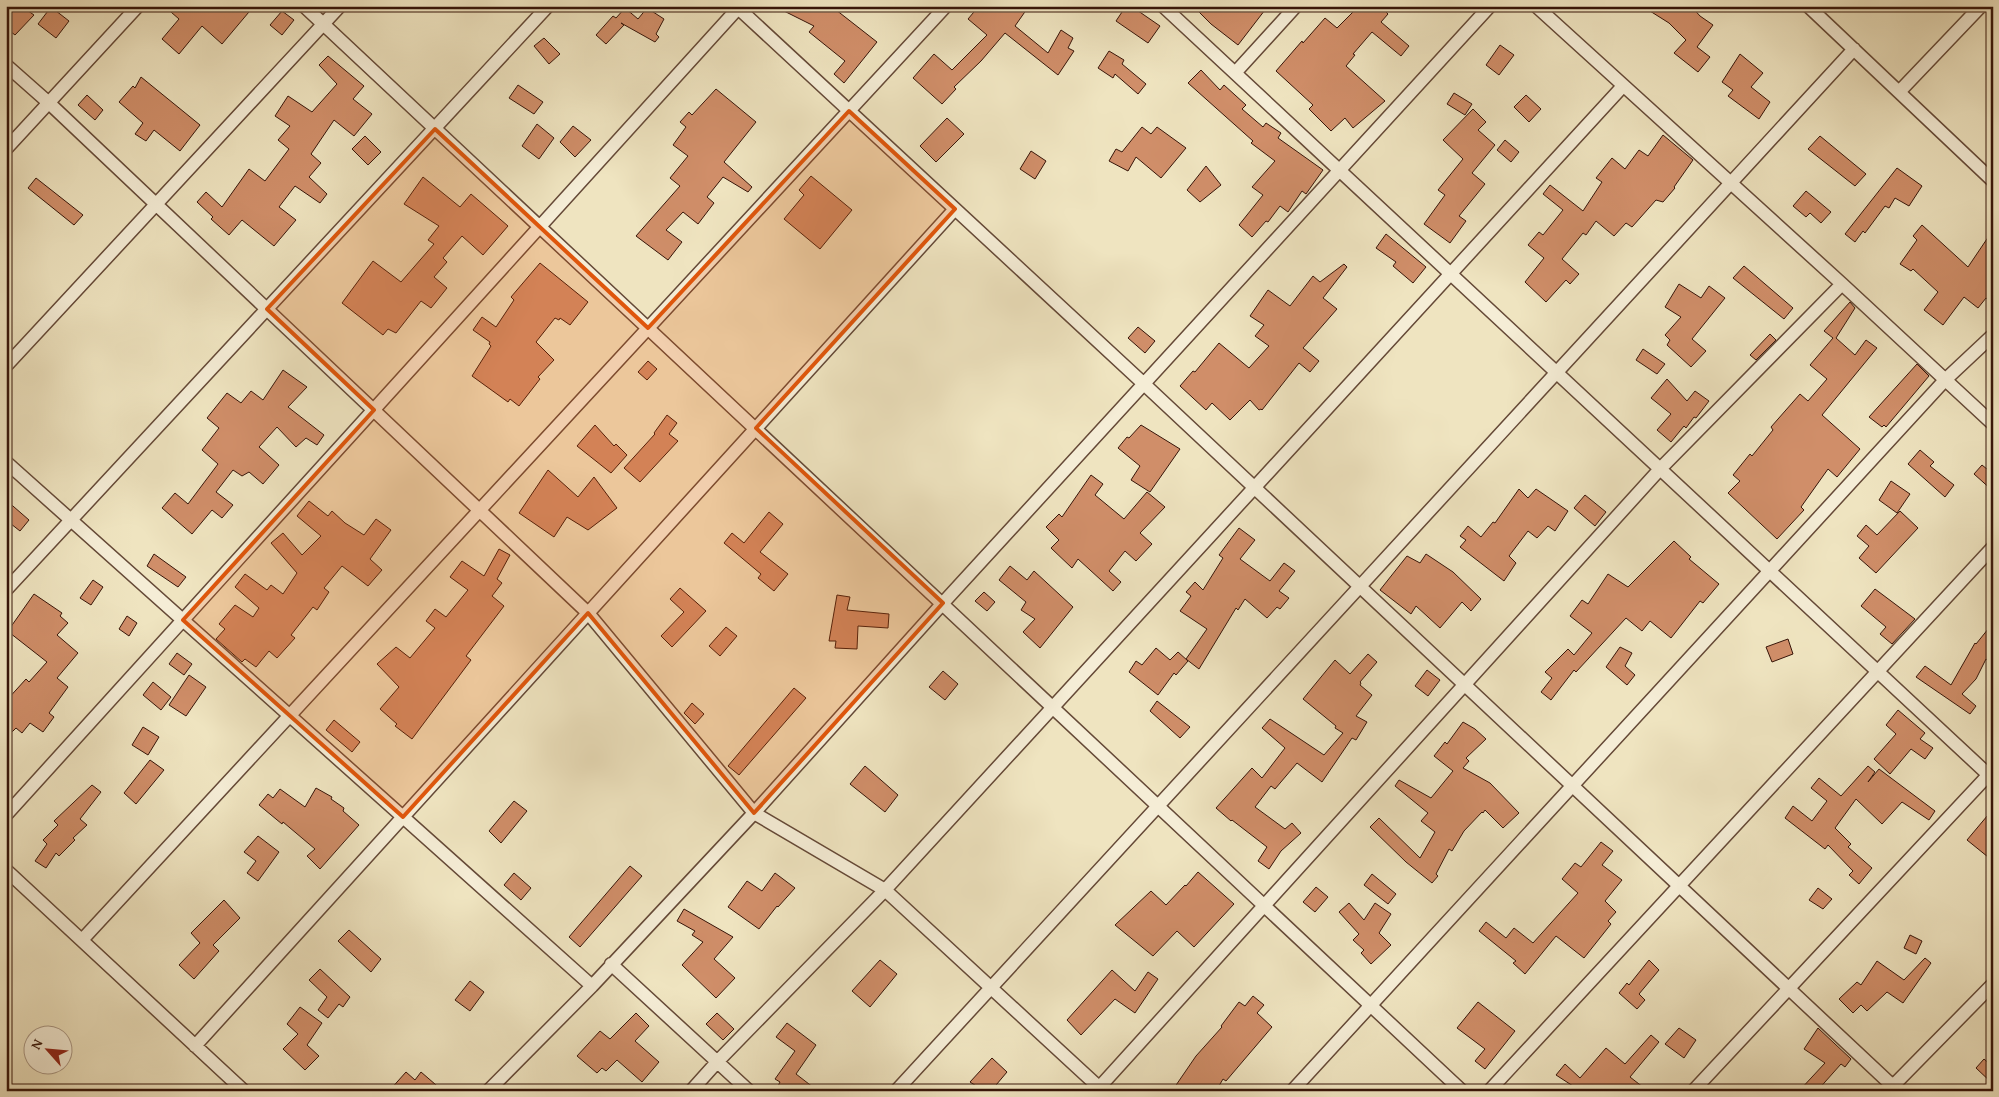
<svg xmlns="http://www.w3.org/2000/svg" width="1999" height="1097" font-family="'Gentium Book Plus',serif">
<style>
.building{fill:#d08e69;stroke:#371509}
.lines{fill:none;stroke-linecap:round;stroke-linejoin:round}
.minor-casing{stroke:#654937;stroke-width:15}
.minor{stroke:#f5edd6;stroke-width:12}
.marked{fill:#df560c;fill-opacity:0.2;stroke:#df560c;stroke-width:4;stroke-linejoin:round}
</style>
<rect width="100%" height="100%" fill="#efe4c0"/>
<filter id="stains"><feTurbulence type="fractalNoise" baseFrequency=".004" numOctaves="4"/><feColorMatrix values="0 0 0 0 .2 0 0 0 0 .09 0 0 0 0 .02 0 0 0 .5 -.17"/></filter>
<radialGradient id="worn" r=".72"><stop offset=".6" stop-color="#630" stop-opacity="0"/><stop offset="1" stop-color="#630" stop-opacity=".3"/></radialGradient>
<path class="building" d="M15,6H21L34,15L15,35L6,28V20Z
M164,6H254L222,44L202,26L179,54L162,39L179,19Z
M774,6H831L877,42L844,83L834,74L845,61L809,32L814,26Z
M979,6H1029L1015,26L1048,53L1061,30L1073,38L1068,48L1074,51L1058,75L1005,33L981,61L954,87L956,89L942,104L913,78L934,54L952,70L987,35L968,19Z
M1126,6H1131L1160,26L1148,43L1116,21Z
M1193,6H1268L1238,45L1211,24Z
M1359,6H1380L1388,14L1381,22L1409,46L1401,56L1372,32L1353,54L1355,55L1346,66L1385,101L1353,128L1345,118L1331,131L1309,109L1313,105L1276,71L1302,41L1303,43L1325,18L1337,28Z
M1642,6H1691L1700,16L1713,25L1697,47L1710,57L1698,72L1674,53L1686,40L1669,23Z
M51,7L69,21L56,38L38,24Z
M625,8L638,19L647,8L664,19L656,34L659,37L655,42L621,23L624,25L606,44L596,35L613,16L616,18Z
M282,11L294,20L282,35L270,25Z
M544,38L560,54L549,64L534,46Z
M1500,45L1514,55L1499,75L1486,65Z
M1109,51L1124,60L1122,64L1146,84L1138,94L1115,74L1113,78L1098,68Z
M1740,54L1763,73L1751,87L1770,102L1759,119L1728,96L1733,90L1722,82Z
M328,56L364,86L353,99L372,114L354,136L334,120L311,154L321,163L309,177L327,194L320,203L295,186L279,207L296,220L274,246L242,220L229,235L211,219L213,217L197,202L206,192L222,207L249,169L265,181L289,149L278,140L290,126L275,116L288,96L312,112L337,84L319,65Z
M1201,70L1220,90L1224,85L1246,105L1242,109L1263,127L1266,123L1281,133L1278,138L1323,170L1306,194L1302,191L1288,212L1280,206L1268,222L1266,221L1252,237L1239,225L1263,195L1252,187L1275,161L1251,143L1253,141L1188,83Z
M141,77L200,125L180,151L154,130L146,141L135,134L143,123L119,102L133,86L135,88Z
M518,85L543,102L534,114L509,98Z
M716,89L756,122L724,162L752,187L748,192L723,177L707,197L714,203L698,224L683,212L666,230L682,242L668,260L636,236L680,186L670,178L688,156L673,145L686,127L680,122L689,112L692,115Z
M1454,93L1472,104L1465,115L1447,104Z
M87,95L103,110L95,120L78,105Z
M1526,95L1541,109L1529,122L1514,107Z
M1473,109L1486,122L1478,130L1495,145L1472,173L1485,184L1459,216L1466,221L1450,243L1424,224L1445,195L1438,190L1463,159L1443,140Z
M947,118L964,134L936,162L920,146Z
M537,124L554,138L539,159L522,146Z
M573,126L591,140L575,157L560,142Z
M1142,127L1151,134L1157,127L1186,148L1161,178L1136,157L1128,171L1109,161L1116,149L1122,152Z
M1663,135L1693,160L1674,187L1675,188L1663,202L1656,200L1632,227L1626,223L1614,236L1596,221L1586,235L1583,233L1562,259L1579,274L1570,284L1566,280L1546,302L1525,282L1544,258L1528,245L1539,232L1543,235L1563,210L1543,194L1550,185L1583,211L1602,182L1596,178L1612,158L1625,169L1639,150L1648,156Z
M365,136L381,152L368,165L352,149Z
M1820,136L1866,174L1855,186L1808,149Z
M1505,140L1519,152L1511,162L1497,150Z
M1031,151L1046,161L1035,179L1020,169Z
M1206,166L1221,185L1200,202L1187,190Z
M1897,168L1922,186L1909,206L1895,198L1889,208L1885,206L1865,233L1863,231L1855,242L1845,234Z
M811,176L852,210L820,249L784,219L804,195L799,190Z
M423,177L460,207L471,194L508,226L483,255L462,236L443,258L447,262L434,277L447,288L431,308L421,301L396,333L388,329L383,335L342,303L373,261L401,282L434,244L428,240L439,226L404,204Z
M36,178L83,215L74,225L28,188Z
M1806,191L1831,212L1821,223L1810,213L1806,217L1793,206Z
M1922,225L1968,267L1993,230V303L1986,298L1978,308L1964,297L1943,325L1924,310L1938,292L1913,269L1911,271L1900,264L1917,240L1913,236Z
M1386,234L1426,267L1413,283L1393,266L1396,262L1376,248Z
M540,263L588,302L570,325L560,318L559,320L555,318L536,342L554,360L538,377L540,379L519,406L510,399L508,402L472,376L491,346L489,344L490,342L473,330L482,317L496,327L514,300L511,297Z
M1344,264L1347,267L1323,298L1337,309L1303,348L1319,361L1310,372L1299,363L1262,410L1261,409L1259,410L1250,400L1230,420L1212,403L1206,410L1180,386L1193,371L1195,372L1219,343L1249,368L1269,346L1255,336L1264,325L1250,316L1268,290L1290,306L1313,276L1320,282Z
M1744,266L1793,308L1784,319L1733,278Z
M1679,284L1701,298L1709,286L1725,298L1692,339L1706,351L1691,367L1667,345L1670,340L1665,335L1681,317L1665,307Z
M1850,302L1855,308L1836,338L1855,355L1866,340L1877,348L1822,415L1860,449L1837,477L1828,469L1801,507L1804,510L1777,539L1728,493L1740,481L1733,475L1750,454L1752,456L1773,430L1771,427L1800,394L1808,401L1827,379L1810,365L1833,338L1824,331Z
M1138,327L1155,341L1145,353L1128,338Z
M1770,334L1776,340L1756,360L1750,355Z
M1643,349L1665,364L1657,374L1636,360Z
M648,361L657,369L647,380L638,372Z
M1917,364L1929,376L1886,427L1884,425L1882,427L1869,417Z
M283,370L307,387L288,407L324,435L317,445L306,438L296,447L277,427L259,447L279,465L263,484L249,472L242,476L233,470L216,492L233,505L222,518L212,510L192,534L162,508L175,493L188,504L218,464L202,450L219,428L207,418L227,393L241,403L251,391L263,400Z
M1667,379L1687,401L1695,391L1709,401L1696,418L1694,417L1686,428L1684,426L1671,442L1657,430L1671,414L1651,398Z
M667,415L677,423L669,434L678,441L640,482L624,468L655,434L654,433Z
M595,425L614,446L616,444L627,455L611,473L577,446Z
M1141,425L1180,449L1150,492L1131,480L1140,466L1118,448L1127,437L1129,438Z
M1920,450L1934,462L1930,466L1954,485L1945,497L1908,464Z
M1982,465L1993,474V491L1974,474Z
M548,470L578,497L594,477L617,508L588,530L567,517L554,537L519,513Z
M1091,475L1103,484L1095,495L1124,519L1147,492L1165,507L1140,533L1152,544L1136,561L1125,551L1109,571L1121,582L1113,591L1078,559L1072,568L1051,548L1059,540L1046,527L1059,514L1062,517Z
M1891,481L1910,494L1897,513L1879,500Z
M1519,489L1528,498L1536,489L1568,511L1555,531L1548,526L1537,538L1528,531L1509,556L1516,563L1504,581L1460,547L1466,540L1460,536L1468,526L1481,537L1493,522L1495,523Z
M1585,495L1606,512L1595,526L1574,508Z
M6,500L29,520L20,531L6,520Z
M309,501L328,516L332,511L345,523L364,535L376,519L391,530L370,559L382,570L368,586L342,566L324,588L329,592L317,610L313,607L291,635L295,638L277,658L269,651L256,667L245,659L242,662L216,639L225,629L219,624L235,605L253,617L259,608L235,587L245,574L267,590L271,585L283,594L297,573L271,543L283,533L302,555L321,536L297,516Z
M1900,511L1918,528L1876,573L1859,558L1869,546L1857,536L1866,525L1877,535Z
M769,512L783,524L760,552L788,574L774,591L758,578L761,574L724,543L732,533L744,543Z
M1239,528L1255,540L1240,559L1270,581L1284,563L1295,571L1279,591L1289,598L1280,609L1277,607L1267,618L1245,599L1238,610L1236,608L1199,669L1186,659L1207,629L1180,611L1191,596L1186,592L1195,582L1203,590L1223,558L1219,555Z
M1674,541L1691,557L1689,559L1719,584L1703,603L1700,601L1671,638L1650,621L1642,631L1626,618L1576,672L1574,670L1551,700L1541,692L1552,678L1545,672L1568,649L1574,655L1592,633L1570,616L1582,600L1588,604L1608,574L1628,587Z
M499,549L510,555L497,579L502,583L492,596L504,606L466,656L471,660L412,739L395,726L397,724L380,709L399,687L377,664L396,647L410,658L435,628L426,621L435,609L446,617L468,590L450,577L462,561L484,576Z
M154,554L186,577L178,587L147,566Z
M1426,554L1453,572L1481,599L1471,611L1462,602L1440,628L1416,606L1411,614L1380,590L1407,556L1420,563Z
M1010,566L1027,580L1034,571L1073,607L1040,648L1023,632L1035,619L1021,610L1026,602L999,580Z
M93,580L103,587L91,605L80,598Z
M680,588L706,611L672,647L661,636L684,612L670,599Z
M1875,589L1915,619L1892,644L1880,634L1886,627L1861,606Z
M984,592L995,602L987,611L975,601Z
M34,594L62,613L60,616L68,623L57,635L78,653L57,678L68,687L49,713L54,717L43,732L30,723L22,733L16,728L6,738V701L26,679L29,682L47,662L10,633V628Z
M837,595L850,597L847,610L889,614L888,628L858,626L857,649L835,648L836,641H829Z
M127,616L137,623L129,636L119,629Z
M1993,623V665L1986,659L1976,679L1962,694L1976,706L1970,714L1916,677L1925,666L1951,685L1975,643L1976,644Z
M726,627L737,636L720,656L709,646Z
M1788,639L1793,654L1772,662L1766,647Z
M1620,647L1632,653L1625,666L1635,675L1627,685L1606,667Z
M1156,648L1170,660L1178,652L1188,661L1176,675L1174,673L1158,695L1129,672L1136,661L1142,665Z
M177,653L192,664L184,675L169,664Z
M1368,654L1377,662L1360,682L1361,683L1360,685L1372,695L1356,716L1367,722L1356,740L1352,738L1322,782L1297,763L1275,789L1271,786L1255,807L1285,829L1292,823L1301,833L1281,851L1269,869L1258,861L1267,847L1232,820L1231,821L1216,808L1252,768L1262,778L1285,748L1262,728L1270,719L1324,755L1343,733L1335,728L1336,726L1303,699L1335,660L1350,674Z
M1427,670L1440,680L1428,696L1415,686Z
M943,671L958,684L945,700L929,687Z
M189,675L206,687L186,716L169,705Z
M153,682L171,697L161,710L143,695Z
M794,688L806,698L739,775L728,766Z
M1157,701L1190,727L1180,738L1150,711Z
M692,703L704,714L695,724L684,713Z
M1898,710L1925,733L1920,739L1933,748L1925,759L1911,749L1890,774L1874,759L1896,734L1886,725Z
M334,720L360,742L352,752L326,730Z
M1463,722L1475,729L1486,739L1466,758L1469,761L1463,768L1490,783L1519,813L1503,828L1485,810L1483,813L1482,812L1464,831L1452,851L1449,849L1436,874L1438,876L1432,883L1406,862L1370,827L1379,818L1420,858L1435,832L1421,821L1428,813L1395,786L1399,780L1431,798L1453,771L1434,756L1445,742L1447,744Z
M143,727L159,737L148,755L132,745Z
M150,760L164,770L136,804L124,793Z
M865,766L898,795L885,812L850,784Z
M1868,766L1875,772L1868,782L1879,769L1935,811L1929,820L1902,802L1882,824L1856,799L1835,828L1851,844L1848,847L1872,868L1859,884L1849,875L1853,871L1828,845L1825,849L1785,818L1793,806L1812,821L1827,801L1811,788L1819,778L1841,796Z
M92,785L101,792L80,819L87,825L73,838L75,840L59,856L56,853L46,868L35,861L47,844L43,840L58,825L54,821Z
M316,788L332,797L331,799L344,808L343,811L359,825L320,869L307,856L315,849L283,822L282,824L259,805L268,794L273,798L280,789L305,807Z
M514,801L527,811L501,843L489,831Z
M1993,809V861L1967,840Z
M258,836L279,852L258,881L247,873L256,861L244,852Z
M1601,842L1613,851L1602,865L1622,880L1605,901L1616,912L1608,921L1611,924L1584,958L1556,936L1525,974L1513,963L1516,961L1479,931L1486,922L1506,938L1514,928L1533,943L1578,893L1562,879L1575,863L1581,867Z
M630,866L642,876L580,947L569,937Z
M1198,872L1234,904L1194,947L1177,931L1153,956L1115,925L1151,891L1166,905L1185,885L1186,886Z
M514,873L531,888L521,900L504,885Z
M775,873L795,888L778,907L777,906L759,929L728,907L747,881L762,891Z
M1372,874L1396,894L1388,904L1364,885Z
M1316,887L1328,897L1315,912L1303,902Z
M1818,888L1832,899L1823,909L1809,900Z
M224,900L240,918L213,945L219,951L194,979L179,965L200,943L191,933Z
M1349,903L1364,920L1375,903L1391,914L1379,933L1391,945L1371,964L1361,953L1364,950L1353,940L1359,934L1339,912Z
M684,909L733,937L714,959L735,978L716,998L682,965L703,942L692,935L695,931L677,921Z
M349,930L381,959L371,972L338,941Z
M1910,935L1922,941L1916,954L1904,948Z
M1925,958L1931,963L1903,1003L1887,992L1867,1011L1861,1005L1853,1013L1839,999L1857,982L1861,985L1877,961L1904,980Z
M880,960L897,974L870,1007L852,991Z
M1649,960L1659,970L1639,994L1645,1000L1637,1009L1619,993L1627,983L1629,985Z
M320,969L350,997L343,1007L339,1004L328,1018L318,1010L327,997L309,980Z
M1112,970L1135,991L1148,972L1158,979L1135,1013L1115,999L1081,1035L1067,1020Z
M470,981L484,992L470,1011L455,1000Z
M1253,996L1264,1005L1257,1013L1272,1027L1226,1081L1223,1079L1216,1091H1172L1196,1056L1222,1027L1221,1026L1239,1002L1245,1006Z
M1478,1002L1515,1031L1485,1069L1475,1061L1485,1049L1457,1028Z
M300,1007L322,1023L307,1045L319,1056L305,1070L283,1049L298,1034L287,1024Z
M636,1013L649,1026L635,1041L659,1062L642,1082L617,1060L606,1071L602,1068L597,1073L577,1056L600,1031L610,1039Z
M717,1013L734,1029L723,1040L706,1024Z
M787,1023L816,1045L796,1074L818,1091H785L778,1086L780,1082L775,1079L795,1051L776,1037Z
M1679,1028L1696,1040L1684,1058L1665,1044Z
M1818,1028L1851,1059L1845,1067L1841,1064L1817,1091H1799L1825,1063L1804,1049Z
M1651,1035L1659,1042L1630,1077L1648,1091H1570L1573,1086L1556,1075L1565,1064L1580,1078L1606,1048L1625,1064Z
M992,1058L1007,1072L991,1091H984L970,1082Z
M1984,1059L1993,1067V1084L1976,1068Z
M406,1072L415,1080L421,1072L443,1091H389Z"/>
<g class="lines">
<g class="minor-casing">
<path id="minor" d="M304,6L1462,1091
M736,6L1144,384L1898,1091
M1163,6L1993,779
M1536,6L1842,284L1993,424
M1808,6L1993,181
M6,65L49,103L588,613L754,813L885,890L1103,1091
M1235,73L1296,6
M1899,92L1981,6
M6,149L138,6
M6,366L340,6
M6,462L592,986
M6,590L548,6
M6,815L740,6
M6,870L244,1091
M82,940L946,6
M611,964L749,1091
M195,1046L955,209
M488,1091L592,986L754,813L943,603L1490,6
M691,1091L717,1062L885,890L1623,86
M896,1091L1854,49
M1096,1091L1660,469L1842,284
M1292,1091L1945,380L1993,335
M1489,1091L1993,547
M1693,1091L1993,770
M1888,1091L1993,984"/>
</g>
<use href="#minor" class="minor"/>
</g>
<path class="marked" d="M849,111L955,209L756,428L943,603L754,813L588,613L403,817L183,620L374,410L267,309L435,129L648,328Z"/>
<rect width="1999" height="1097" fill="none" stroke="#efe4c0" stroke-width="25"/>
<rect x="8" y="8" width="1984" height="1082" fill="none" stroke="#371509" stroke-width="2.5"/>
<rect x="12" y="12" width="1974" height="1072" fill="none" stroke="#371509"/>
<g transform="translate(48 1050) rotate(297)"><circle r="24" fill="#f5edd6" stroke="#a99784"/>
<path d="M0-4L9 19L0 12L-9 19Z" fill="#8f2418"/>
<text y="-8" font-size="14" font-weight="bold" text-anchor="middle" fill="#371509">N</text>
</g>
<rect width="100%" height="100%" filter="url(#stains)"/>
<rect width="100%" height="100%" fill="url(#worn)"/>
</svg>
